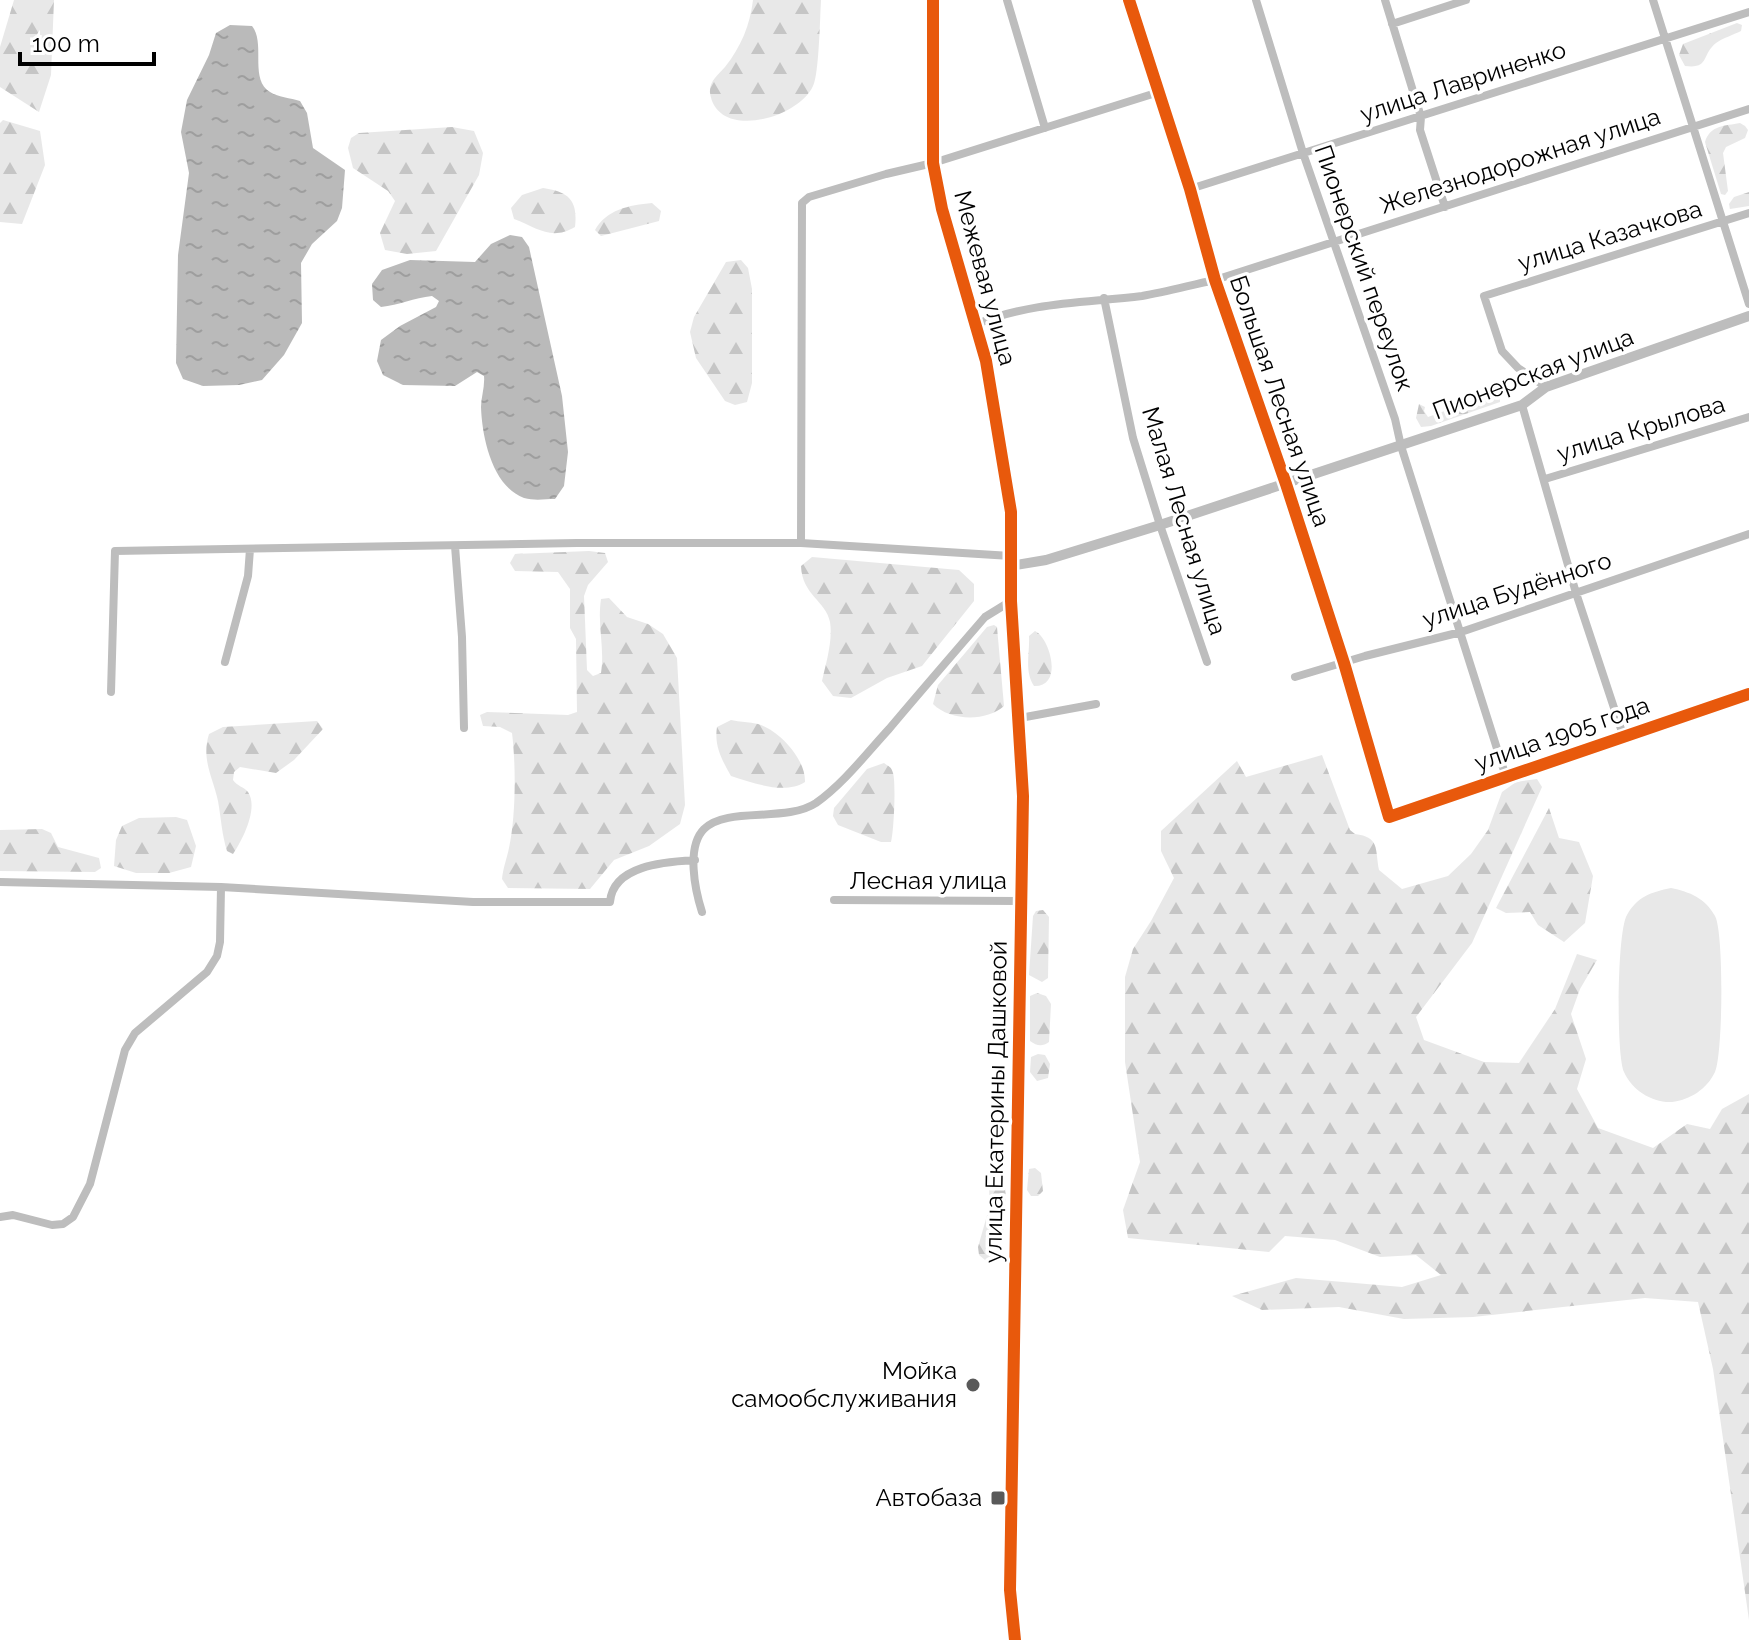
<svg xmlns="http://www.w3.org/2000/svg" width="1749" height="1640" font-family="Raleway,sans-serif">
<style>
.forest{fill:url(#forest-firs)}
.pitch{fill:#e8e8e8}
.water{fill:url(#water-ripples)}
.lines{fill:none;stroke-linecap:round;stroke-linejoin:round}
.minor{stroke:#bdbdbd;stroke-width:8}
.tertiary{stroke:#bdbdbd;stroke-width:10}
.cycleway-casing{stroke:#fff;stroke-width:17}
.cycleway{stroke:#e8590c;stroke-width:12}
.poi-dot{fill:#595959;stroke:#fff;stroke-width:3}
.labels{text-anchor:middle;stroke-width:7;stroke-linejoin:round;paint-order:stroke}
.street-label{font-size:24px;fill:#000;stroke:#fff}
.poi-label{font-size:24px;fill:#000;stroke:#fff;text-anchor:end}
</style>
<defs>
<pattern id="forest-firs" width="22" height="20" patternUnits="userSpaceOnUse" patternTransform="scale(2)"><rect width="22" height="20" fill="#e8e8e8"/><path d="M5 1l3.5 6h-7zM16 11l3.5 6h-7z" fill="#c5c5c5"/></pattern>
<pattern id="water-ripples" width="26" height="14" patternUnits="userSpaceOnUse" patternTransform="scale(2)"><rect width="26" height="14" fill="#bababa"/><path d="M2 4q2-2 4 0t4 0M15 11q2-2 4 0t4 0" fill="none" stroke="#9e9e9e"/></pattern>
</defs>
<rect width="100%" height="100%" fill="#fff"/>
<path class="forest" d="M14,0H54L51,75L39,112L0,87V47Z
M753,0H821C820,17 819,75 813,86C798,119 717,141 710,93C709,81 718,75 725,67C741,47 750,25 753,0Z
M1737,23L1742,25L1741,31C1733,35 1723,38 1716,43C1701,55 1710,69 1685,66L1679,55L1683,44Z
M3,120L40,131L45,165L22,224L0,222V123Z
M1740,123L1745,126L1748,130L1745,138L1726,147L1723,153L1728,191L1725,195L1721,194L1705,142C1710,125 1725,126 1740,123Z
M452,127L474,131L483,153L479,175L436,251L407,254L385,250L380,233L395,201L388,191L353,168L348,148L351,138L359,133Z
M543,188C569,192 578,200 575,227C551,241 538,228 514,219L511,208L522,195Z
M1749,192V206L1730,209L1729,204L1734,197Z
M652,203L661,211L659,221L601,236L595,230C606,210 629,205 652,203Z
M741,260L748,268L752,289V383L747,402L735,405L725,401L696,358L690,332L694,317L726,262Z
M1494,393L1500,395V402L1431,426L1421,427L1416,418L1419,404L1425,407L1424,411L1428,417Z
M589,551L605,553L608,562L588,585L584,596L587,670L593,676L601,673C605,647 597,626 601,599L609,598L627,617L648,624L663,634L677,658L685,805L680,824L649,846L614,860L590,889L508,888L502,879C503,868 507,858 509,848C516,816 516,765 512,733L500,727L483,726L480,715L487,712L568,715L577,712L576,639L570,628V589L558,572L515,571L510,563L515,554Z
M812,557L959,570L974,584V601L922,666L887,678L851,698L833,696L822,681C826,663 833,641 830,622C826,601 802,595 801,566Z
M994,625L997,627L1004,706C986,722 950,721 933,704L938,685L987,627Z
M1035,631C1050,638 1064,687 1034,686C1024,671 1030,653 1029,636Z
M731,720C740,722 749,722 758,724C779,730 806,759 805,782C785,795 753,783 731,776C722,760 714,746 717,727Z
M317,721L323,729L294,760L276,773L240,767L234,772L233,780C237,786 244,787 248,792C259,808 242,841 233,854L227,851C222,835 221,818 218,801C213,777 201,760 209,734L223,727Z
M1322,755L1350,830L1355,834C1380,837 1375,849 1379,870L1402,889L1448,876L1471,854L1488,830L1502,792L1516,782L1537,779L1542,787L1472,943L1416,1017L1424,1040L1484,1062L1519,1063L1555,1009L1577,954L1597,960L1580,989L1571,1014L1586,1059L1577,1089L1598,1128L1653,1148L1687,1124L1710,1129L1722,1109L1749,1094V1620L1713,1369L1698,1302L1645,1298L1473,1317L1404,1319L1339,1307L1262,1310L1232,1296L1296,1278L1402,1287L1441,1275L1416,1255L1380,1257L1335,1240L1285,1236L1269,1252L1128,1238L1123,1210L1140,1162L1125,1062V977L1133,949L1151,921L1174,878L1161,851V831L1237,761L1246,777Z
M884,763C889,767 891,766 893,773C896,782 894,832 891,842H881L838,825L833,816L834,808L867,769Z
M1549,808L1559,838L1579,842L1593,876L1585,923L1564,942L1538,925L1530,912L1506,913L1496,908Z
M176,817L187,820L196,846L191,867L169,873H136L114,866L116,840L122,826L139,818Z
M42,829L51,833L58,847L99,858L101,868L95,872L0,871V830Z
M1043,910L1049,917L1048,978L1042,982L1029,975L1033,916L1036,911Z
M1037,993L1046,996L1051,1004L1049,1042C1042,1047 1037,1046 1030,1041V996Z
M1038,1054L1045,1055L1050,1064L1048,1078L1037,1081L1030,1072L1031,1057Z
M998,1166C1011,1179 1005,1231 999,1248C996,1254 991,1257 985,1260L979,1255L978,1247L990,1205L988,1171Z
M1035,1168L1041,1173L1043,1191L1038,1196H1031L1027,1190L1029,1169Z"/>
<path class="pitch" d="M1671,888C1690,892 1705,898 1715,916C1724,932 1723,1054 1715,1072C1707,1089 1690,1100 1672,1102C1652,1103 1632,1090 1624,1072C1616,1054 1617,931 1627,915C1637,897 1651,892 1671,888Z"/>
<path class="water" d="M230,25L252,26C266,43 249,79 270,92C277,97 291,98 300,101L307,113L313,148L345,170L342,208L337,221L312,244L301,263L302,323L284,355L262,380L239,385L203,386L183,379L176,363L178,255L189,173L181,132L187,100L209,55L216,33Z
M510,235L522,237L529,247L562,396L568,452L564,486L555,499C545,499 535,501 524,498C492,486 482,437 481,407C481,397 485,387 484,376L477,372L455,386L403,385L383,375L377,361L381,340L400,326L436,307L439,301L432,296C414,298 399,305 381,307L373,300L372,284L382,270L410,260L475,262L491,244Z"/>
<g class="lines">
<path class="minor" d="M1007,0L1045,128
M1129,0L1190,189L1215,280L1286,484L1344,663L1389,817L1749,694
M1256,0L1303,153L1395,419L1401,446L1506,777
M1385,0L1421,117L1420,130L1445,207
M1653,0L1749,304
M1392,24L1466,0
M1190,189L1749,12
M1104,298L1133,438L1160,525L1207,662
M977,324C1030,302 1086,303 1142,296C1166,292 1191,285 1215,280L1749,109
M1546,387L1518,368L1502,351L1484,296L1749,213
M1522,405L1576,593L1623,735
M1545,479L1749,417
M801,543L802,203L809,197L886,174L933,163L1159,92
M455,546L462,637L464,728
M225,662L248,576L250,549
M1295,677L1365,656L1461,632L1749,534
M111,692L115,551L577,543H801L1011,556
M1020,718L1096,704
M0,882L221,887L473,902H610C613,865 665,862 695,860
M834,900L1022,901
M702,912C695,890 686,847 704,829C727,806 786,823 816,803C844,783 866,754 889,729C921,691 953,654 985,617L1011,601
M0,1217L13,1215L52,1225L63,1224L73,1217L90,1184L125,1050L135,1033L207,972L217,956L220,942L221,887"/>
<path class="tertiary" d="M933,0V163L942,209L986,361L1011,512V601L1023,796L1010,1590L1015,1640
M1010,566L1046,560L1160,525L1522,405L1546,387L1749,316"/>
<g class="cycleway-casing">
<path id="cycleway" d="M933,0V163L942,209L986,361L1011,512V601L1023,796L1010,1590L1015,1640
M1129,0L1190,189L1215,280L1286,484L1344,663L1389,817L1749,694"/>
</g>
<use href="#cycleway" class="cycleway"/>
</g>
<g class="poi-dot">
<circle cx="973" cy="1385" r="8"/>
<rect x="990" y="1490" width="16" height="16" rx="4"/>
</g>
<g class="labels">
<g class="street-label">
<text transform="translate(1463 82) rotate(-18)" y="8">улица Лавриненко</text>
<text transform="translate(1520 161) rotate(-18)" y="8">Железнодорожная улица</text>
<text transform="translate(1610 236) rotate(-17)" y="8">улица Казачкова</text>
<text transform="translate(1364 268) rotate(71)" y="8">Пионерский переулок</text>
<text transform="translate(985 278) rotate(75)" y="8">Межевая улица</text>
<text transform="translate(1533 374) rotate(-21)" y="8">Пионерская улица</text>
<text transform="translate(1280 401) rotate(71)" y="8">Большая Лесная улица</text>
<text transform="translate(1641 429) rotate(-17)" y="8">улица Крылова</text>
<text transform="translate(1184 521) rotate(73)" y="8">Малая Лесная улица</text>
<text transform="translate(1517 590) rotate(-18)" y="8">улица Будённого</text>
<text transform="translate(1562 734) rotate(-19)" y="8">улица 1905 года</text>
<text x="928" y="889">Лесная улица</text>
<text transform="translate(996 1102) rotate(-89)" y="8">улица Екатерины Дашковой</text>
</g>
<g class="poi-label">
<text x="957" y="1379">Мойка<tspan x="957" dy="28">самообслуживания</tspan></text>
<text x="982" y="1506">Автобаза</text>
</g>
</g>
<path d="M20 52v12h134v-12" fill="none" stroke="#000000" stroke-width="4"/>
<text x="32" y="52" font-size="24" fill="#000000" stroke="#ffffff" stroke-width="6" paint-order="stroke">100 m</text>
</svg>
